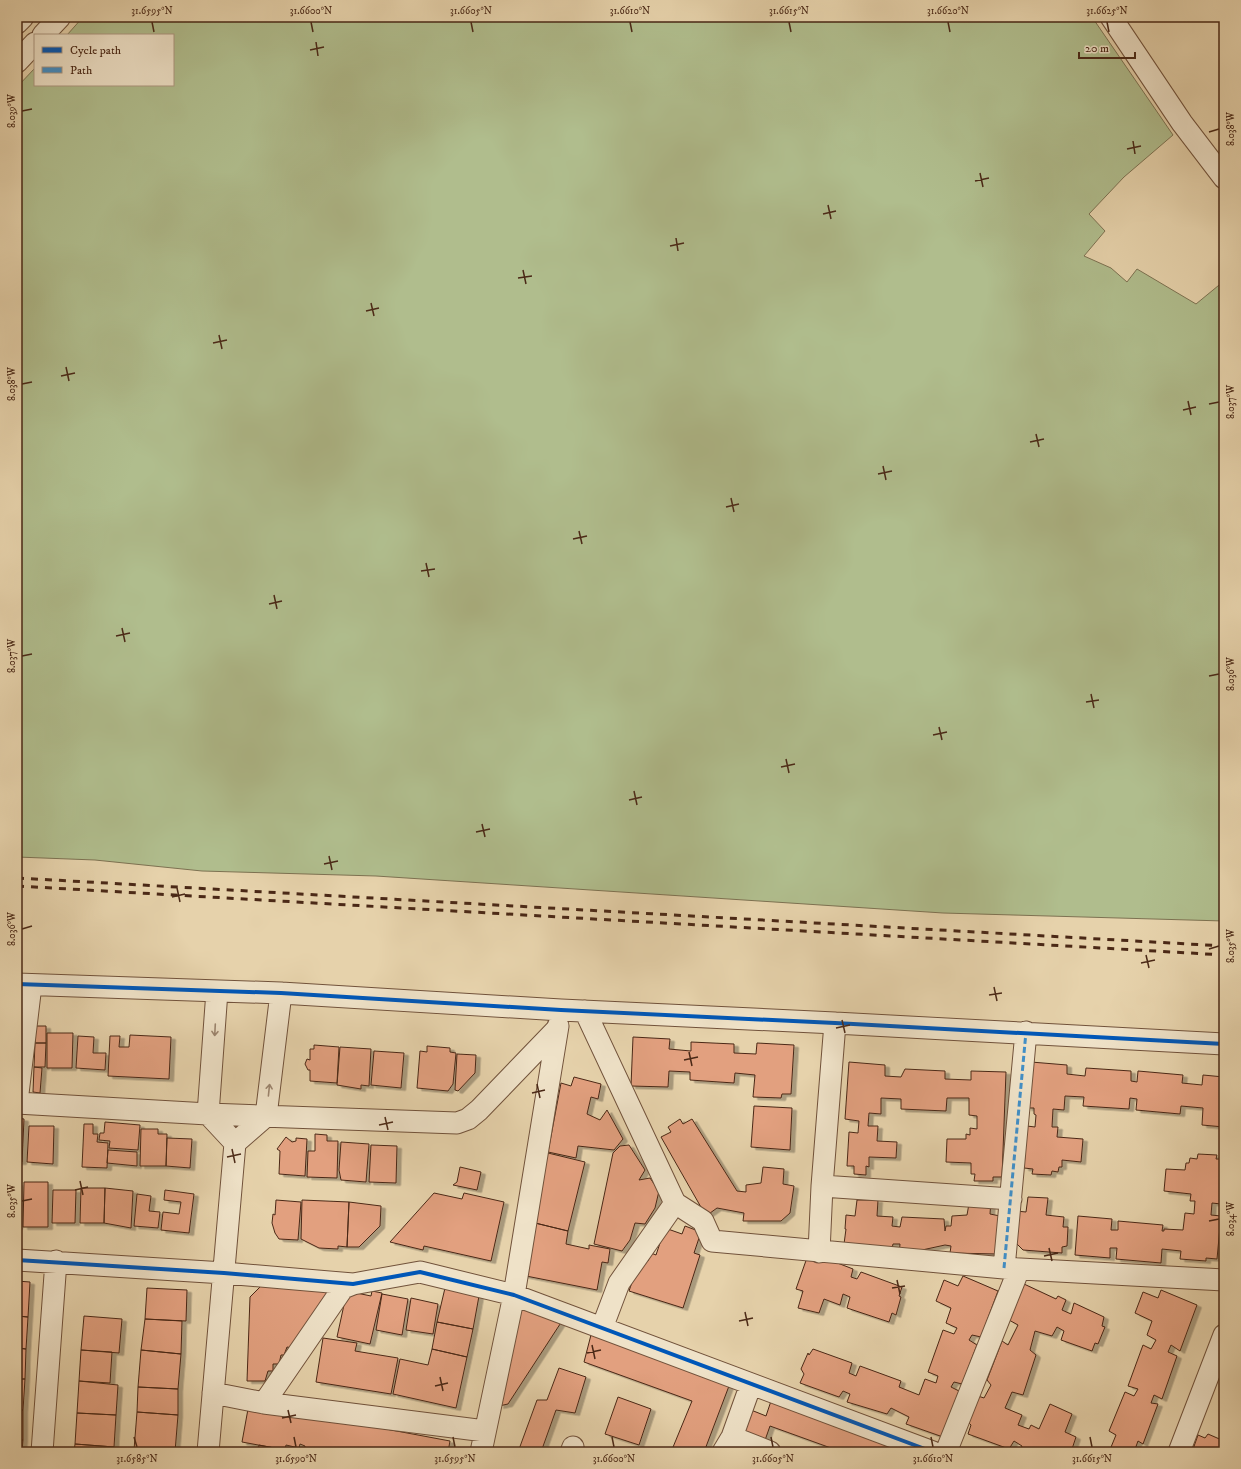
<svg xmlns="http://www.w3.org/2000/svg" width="1241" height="1469" font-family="'IM FELL DW Pica',serif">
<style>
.green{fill:#b0bd8d;stroke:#7d7252}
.building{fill:#e2a07f;stroke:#4a2816;filter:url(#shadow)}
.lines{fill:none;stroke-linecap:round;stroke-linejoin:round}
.minor-casing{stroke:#71523b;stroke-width:23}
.minor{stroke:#efe2c8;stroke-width:21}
.rail{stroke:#4a2816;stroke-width:3;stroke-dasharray:7 7;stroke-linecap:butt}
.quiet{stroke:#418fc8;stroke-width:3;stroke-dasharray:6 3;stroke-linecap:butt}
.cycleway-casing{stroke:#efe2c8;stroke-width:6}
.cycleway{stroke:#0057b8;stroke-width:4}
.oneway{stroke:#9c856f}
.ticks{fill:none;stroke:#4a2816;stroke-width:1.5}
.neatline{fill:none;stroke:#4a2816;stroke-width:1.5}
.ticks-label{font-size:10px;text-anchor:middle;fill:#4a2816}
</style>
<defs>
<filter id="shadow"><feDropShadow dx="4.5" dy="2.5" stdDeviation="0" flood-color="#0004"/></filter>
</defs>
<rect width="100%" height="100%" fill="#e6d2ab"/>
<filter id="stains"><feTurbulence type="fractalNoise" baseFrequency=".005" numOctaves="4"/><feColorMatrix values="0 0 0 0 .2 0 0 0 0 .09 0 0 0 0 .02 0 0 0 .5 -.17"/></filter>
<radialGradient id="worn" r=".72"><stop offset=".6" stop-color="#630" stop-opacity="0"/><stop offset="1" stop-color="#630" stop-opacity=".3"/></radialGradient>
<path class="green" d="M83,17H1092L1173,135L1124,177L1089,214L1105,231L1084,256L1111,268L1127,282L1137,269L1196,304L1224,281V921L943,913L376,876L202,871L95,860L17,857V87L35,68V85H173V35H67Z"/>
<path class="building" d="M36,1026H46V1043H35Z
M47,1033H73L72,1068H47Z
M130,1035L171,1037L169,1079L108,1076L110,1036H120L119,1047H129Z
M78,1036L94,1037L93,1053H106L105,1070L76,1068Z
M633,1037L670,1039L669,1049L691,1051V1042L734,1044V1053L756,1054L757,1043L794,1045L791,1094H782L781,1098L753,1097L755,1075L735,1073L734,1083L690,1080V1072L669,1071L668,1087L631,1086Z
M35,1043H46L45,1067H34Z
M314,1045L339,1047L337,1083L310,1081V1070H308L305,1064L307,1059L310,1060V1049H314Z
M427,1046L450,1048V1052L456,1053L453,1084L448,1091L417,1088L420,1051L427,1052Z
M340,1047L371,1049L369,1086L361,1085V1089L337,1085Z
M374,1051L404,1053L401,1088L371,1085Z
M457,1054L476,1055L475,1073L458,1091L455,1090Z
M849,1062L885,1065V1076L901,1077L905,1069L945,1071V1079L971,1080V1071L1006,1072L1002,1177H993V1181H974L975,1174H971V1163L946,1162L947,1139H966V1134L970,1135V1128L977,1129V1116L969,1115V1098H947L946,1111L901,1109V1099L881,1098V1114L869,1113L868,1126H878L877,1141L897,1142L896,1158L869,1157V1167L866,1166V1175L854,1174V1166H847L849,1132L858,1133L859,1121L845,1119Z
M1031,1062L1067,1065V1074L1085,1076L1086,1068L1131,1071V1081L1137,1082L1138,1071L1183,1075L1182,1083L1202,1085L1203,1075L1224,1077V1127L1202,1125L1203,1108L1181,1106L1180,1114L1136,1110L1137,1099L1130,1098L1129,1109L1083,1106L1084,1097L1065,1096L1064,1110L1053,1109L1052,1127H1058L1057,1137L1083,1139L1081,1162L1062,1160V1167H1059L1058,1172L1052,1171L1051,1175L1032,1174L1033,1169L1024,1168L1027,1126L1035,1127L1036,1115L1034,1114V1108H1027Z
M34,1067L42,1068L40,1093L33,1092Z
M574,1077L601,1084L598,1099L591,1097L587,1114L600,1120L607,1110L623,1139L614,1150L578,1146L576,1158L548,1152L561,1083L571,1086Z
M754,1106L792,1108L790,1150L751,1147Z
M17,1118L24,1119L22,1162H17Z
M680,1119L683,1124L692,1119L737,1191L746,1192V1185L761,1183L763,1167L784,1169L783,1184L794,1186L790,1213L781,1221H743L744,1213L717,1208L706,1216L661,1137L671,1132L668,1127Z
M105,1122L140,1125L138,1150L109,1148L110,1141L99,1140L100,1133H104Z
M84,1124H93V1134H98L97,1142L108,1143L107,1168L82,1167Z
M29,1126H54L53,1164L27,1162Z
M141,1129H158V1134H167L166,1166H140Z
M315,1134L327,1135V1141H338L337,1178L307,1177L308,1151H315Z
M286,1137L292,1142L296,1141V1138L307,1139L305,1176L279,1174L280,1151L277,1149Z
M167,1138L192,1139L190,1168L166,1166Z
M341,1142L369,1144L366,1182L341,1180L339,1170Z
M371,1145L397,1146L396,1183L369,1182Z
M629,1145L645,1170L639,1180L650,1178L659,1191L655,1208L645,1224L635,1223L630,1240L622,1251L594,1244L613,1153L620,1146Z
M108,1150L137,1152V1166L107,1163Z
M548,1153L585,1162L568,1231L531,1222Z
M1198,1154L1217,1155L1216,1159H1224L1221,1204L1212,1203L1211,1215L1221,1216L1217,1259L1206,1258V1261L1180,1259L1181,1251L1162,1249L1161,1263L1116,1259L1117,1248H1110V1258L1075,1255L1078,1216L1112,1219L1111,1230H1118V1221L1163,1225L1162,1231H1164V1229L1183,1230L1185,1213L1194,1214L1195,1201H1190L1191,1194L1164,1191L1166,1169L1185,1170L1186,1163H1189L1190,1158L1197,1159Z
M460,1167L481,1172L477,1190L453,1185L457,1182Z
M24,1182H48V1227H23Z
M17,1183H18V1227H17Z
M81,1188H105L104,1223H80Z
M105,1188L133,1191L131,1228L104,1223Z
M53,1190H76L75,1223H52Z
M165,1190L194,1194L189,1233L161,1230L163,1212L179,1214L181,1202L164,1200Z
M434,1193L462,1199L464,1193L504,1202L491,1261L424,1246L423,1250L390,1242Z
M137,1194L151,1196L149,1211L160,1212L158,1228L134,1226Z
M1028,1197L1048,1198L1046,1215L1064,1217L1063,1227H1068L1067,1246L1062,1247V1253L1023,1250L1013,1240L1016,1211L1026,1212Z
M970,1198L991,1200L990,1214L1000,1216L997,1254L950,1253L951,1246L945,1245L899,1255L900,1244H893L891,1253L844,1244L846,1229H845L846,1215L855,1216L857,1200H878L877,1216L893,1217L892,1226L900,1227L902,1217L944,1219L945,1231L946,1226H951L952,1216L967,1215Z
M276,1200L301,1202L298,1240L279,1239L275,1233L272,1223L273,1214L275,1215Z
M302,1200L349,1202L347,1247L338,1246V1249L319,1248L301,1239Z
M349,1202L381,1206L380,1226L359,1247H347Z
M531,1222L568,1231L566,1244L589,1249V1245L610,1249L608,1263L602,1262L597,1290L521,1275Z
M685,1226L701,1232L694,1253L700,1255L683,1308L629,1291L640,1259L648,1261L651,1253L656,1255L665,1228L682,1234Z
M809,1252L853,1269L851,1277L857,1279L861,1272L902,1287L899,1296L901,1297L896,1315L892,1313L889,1322L847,1308L850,1297L843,1294L840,1305L824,1299L819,1313L798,1308L803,1291L796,1289Z
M963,1276L998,1291L981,1337L972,1335L969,1340L977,1345L962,1384L954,1382L951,1387L959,1391L943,1437L906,1424L909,1417L891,1408L887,1414L847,1402L850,1394L843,1391L839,1397L800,1383L804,1374L801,1369L808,1353L809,1355L813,1349L852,1363L849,1373L856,1376L860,1366L901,1381L899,1387L919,1395L925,1379L936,1383L938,1376L928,1372L943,1330L954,1334L957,1328L946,1323L951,1308L936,1301L944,1280L958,1286Z
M17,1281L30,1282L28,1317L17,1316Z
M263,1284L329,1290L292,1348L287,1347L284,1355H281L279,1364H273V1371H268L265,1381H247L250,1297Z
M1024,1284L1056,1299L1058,1296L1066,1300L1062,1310L1071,1314L1074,1303L1104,1317L1102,1326L1105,1327L1098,1344L1095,1343L1092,1351L1061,1340L1064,1331L1057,1327L1052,1336L1035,1331L1030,1350L1036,1355L1023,1395L1012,1392L1005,1408L1022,1415L1018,1425L1029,1429L1031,1425L1039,1429L1050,1404L1072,1414L1065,1432L1076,1437L1071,1452H1020L1022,1446L1014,1441L1009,1449L968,1434L971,1425L968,1422L978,1396L984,1398L991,1385L987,1380L1002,1341L1008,1345L1018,1325L1009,1320Z
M147,1288L187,1290L186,1321L145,1319Z
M445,1288L479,1296L473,1329L437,1322Z
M1161,1290L1197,1305L1180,1351L1171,1345L1168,1352L1177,1356L1162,1399L1154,1395L1151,1403L1158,1404L1143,1444L1138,1441L1134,1452H1109L1116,1435L1109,1431L1125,1392L1134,1396L1138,1389L1128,1386L1143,1345L1151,1349L1156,1340L1147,1335L1152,1321L1135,1313L1143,1292L1158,1298Z
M347,1291L371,1296L372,1291L382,1293L370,1344L337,1337Z
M382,1294L408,1299L402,1335L376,1330Z
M411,1298L438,1304L433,1334L406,1330Z
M516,1306L564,1318L508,1404L499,1406Z
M17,1316L28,1317L26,1349L17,1348Z
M84,1316L122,1319L119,1353L81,1350Z
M145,1319L182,1321L181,1354L141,1350Z
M437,1322L473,1329L467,1357L432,1349Z
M592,1331L729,1386L704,1452H671L692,1401L584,1362Z
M323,1338L357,1343L355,1351L398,1358L391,1394L316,1382Z
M17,1348L26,1349L25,1379H17Z
M432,1349L467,1357L456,1408L393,1394L400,1359L428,1365Z
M81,1350L112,1352L110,1383L79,1381Z
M141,1350L181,1354L178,1389L138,1387Z
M559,1368L586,1377L575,1413L556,1410L541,1452H518L537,1400H547Z
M17,1379H25L23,1410H17Z
M79,1381L118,1385L116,1415L77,1413Z
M138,1387L178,1389V1415L137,1412Z
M618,1397L651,1409L639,1445L605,1434Z
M772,1398L911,1452H842L770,1426L763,1446L741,1438L751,1410L766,1416Z
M248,1409L311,1415L450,1441L448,1452H308L305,1451V1446L300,1444L299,1448L286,1445L285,1450L242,1442Z
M17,1410H23V1440H17Z
M137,1412L178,1415L175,1452L134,1450Z
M77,1413L116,1415L114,1447L75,1444Z
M1208,1434L1224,1441V1452H1192L1198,1435L1205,1438Z
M17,1440H23L22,1452H17Z
M75,1444L114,1447L113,1452H74Z
M259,1445L285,1450L284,1452H258Z
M577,1445L599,1452H574Z
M134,1450L175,1452H134Z"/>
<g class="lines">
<g class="minor-casing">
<path id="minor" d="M1111,17L1182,123L1224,178
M17,23L23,17
M43,35L60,17
M17,62L35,43
M17,984L281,993L561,1010L835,1023L1224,1044
M217,991L208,1114L235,1143
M585,1011L675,1203L703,1221L712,1241L1004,1268L1224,1280
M17,1102L31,985
M17,1103L208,1114L457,1123L468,1119L479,1110L557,1029
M822,1186L1011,1199
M819,1252L822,1186L835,1023
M17,1260L224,1273L353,1284L420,1272L514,1295L933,1452
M1004,1268L1026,1032
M602,1328L619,1283L675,1203
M213,1393L264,1403L485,1431
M264,1403L343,1288L353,1284
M732,1437L770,1452
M42,1452L56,1261
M208,1452L235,1143L266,1116L281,993
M481,1452L514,1295L558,1026
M571,1452L573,1447
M723,1452L732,1437L751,1384
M946,1452L1019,1269
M1179,1452L1224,1335"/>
</g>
<use href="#minor" class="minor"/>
<path class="rail" d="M17,878L1224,946
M17,886L1224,955"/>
<path class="quiet" d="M1004,1268L1026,1032"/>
<g class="cycleway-casing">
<path id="cycleway" d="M17,984L281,993L561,1010L835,1023L1224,1044
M17,1260L224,1273L353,1284L420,1272L514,1295L933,1452"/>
</g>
<use href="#cycleway" class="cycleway"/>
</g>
<defs><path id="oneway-shaft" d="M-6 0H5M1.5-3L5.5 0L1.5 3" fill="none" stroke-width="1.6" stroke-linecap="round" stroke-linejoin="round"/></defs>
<g class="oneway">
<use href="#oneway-shaft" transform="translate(215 1030) rotate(93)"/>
<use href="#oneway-shaft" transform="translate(269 1090) rotate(-84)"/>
</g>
<path class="ticks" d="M152,22L154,32M311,22L313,32M471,22L473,32M630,22L632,32M789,22L791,32M948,22L950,32M1107,22L1109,32M316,42L318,56M310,50L324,47M22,111L32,109M1209,132L1219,129M1133,141L1135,154M1127,149L1141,146M980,173L983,187M975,181L989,178M828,205L831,219M823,214L836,211M676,238L678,251M670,246L684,243M523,270L526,284M518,278L532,276M371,303L374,316M366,311L379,308M219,335L222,349M213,343L227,340M66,367L69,381M61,376L75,373M22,384L32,382M1188,401L1191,415M1209,404L1219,402M1183,410L1196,407M1036,434L1039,447M1030,442L1044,439M883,466L886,480M878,474L892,471M731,498L734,512M726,507L739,504M579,531L582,544M573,539L587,536M426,563L429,577M421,571L435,569M274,595L277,609M269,604L282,601M122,628L125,642M116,636L130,633M22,656L32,654M1209,676L1219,674M1091,694L1094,708M1086,702L1099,700M939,727L942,740M933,735L947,732M786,759L789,773M781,767L795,764M634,791L637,805M629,800L642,797M482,824L485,837M476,832L490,829M329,856L332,870M324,864L338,861M177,888L180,902M172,897L185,894M22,929L32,926M1209,949L1219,946M1146,955L1149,968M1141,963L1155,960M994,987L997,1001M989,995L1002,993M842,1020L845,1033M836,1028L850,1025M689,1052L692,1066M684,1060L698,1057M537,1084L540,1098M532,1093L545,1090M385,1117L388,1130M379,1125L393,1122M232,1149L235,1163M227,1157L241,1154M80,1181L83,1195M75,1190L88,1187M22,1201L32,1199M1209,1221L1219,1219M1049,1248L1052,1261M1044,1256L1058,1253M897,1280L900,1294M892,1288L905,1286M745,1312L748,1326M739,1321L753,1318M592,1345L595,1359M587,1353L601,1350M440,1377L443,1391M435,1386L448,1383M288,1410L291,1423M282,1418L296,1415M134,1437L137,1447M294,1437L296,1447M453,1437L455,1447M612,1437L614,1447M771,1437L773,1447M931,1437L933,1447M1090,1437L1092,1447"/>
<rect width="1241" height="1469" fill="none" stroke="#e6d2ab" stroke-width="44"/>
<rect x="34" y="34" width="140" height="52" fill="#efe2c8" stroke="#ad9881"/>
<rect x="42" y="47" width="20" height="6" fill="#0057b8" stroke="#ad9881"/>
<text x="70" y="54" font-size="12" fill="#4a2816">Cycle path</text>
<rect x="42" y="67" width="20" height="6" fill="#418fc8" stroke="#ad9881"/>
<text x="70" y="74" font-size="12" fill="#4a2816">Path</text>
<path d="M1079 52v6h56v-6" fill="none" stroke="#4a2816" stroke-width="2"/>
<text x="1085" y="52" font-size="12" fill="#4a2816" stroke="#efe2c8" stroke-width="3" paint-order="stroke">20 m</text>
<rect x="22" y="22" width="1197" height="1425" class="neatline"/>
<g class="ticks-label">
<text x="152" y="14">31.6595°N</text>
<text x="311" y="14">31.6600°N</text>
<text x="471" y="14">31.6605°N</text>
<text x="630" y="14">31.6610°N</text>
<text x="789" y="14">31.6615°N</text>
<text x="948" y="14">31.6620°N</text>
<text x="1107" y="14">31.6625°N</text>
<text transform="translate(11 111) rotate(-90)" y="4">8.039°W</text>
<text transform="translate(1230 129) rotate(-90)" y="4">8.038°W</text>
<text transform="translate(11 384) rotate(-90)" y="4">8.038°W</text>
<text transform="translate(1230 402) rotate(-90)" y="4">8.037°W</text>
<text transform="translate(11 656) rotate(-90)" y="4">8.037°W</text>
<text transform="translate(1230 674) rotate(-90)" y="4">8.036°W</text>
<text transform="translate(11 929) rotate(-90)" y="4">8.036°W</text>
<text transform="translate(1230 946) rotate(-90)" y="4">8.035°W</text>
<text transform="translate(11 1201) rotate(-90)" y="4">8.035°W</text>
<text transform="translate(1230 1219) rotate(-90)" y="4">8.034°W</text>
<text x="137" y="1462">31.6585°N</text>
<text x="296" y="1462">31.6590°N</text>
<text x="455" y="1462">31.6595°N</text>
<text x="614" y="1462">31.6600°N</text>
<text x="773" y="1462">31.6605°N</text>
<text x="933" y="1462">31.6610°N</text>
<text x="1092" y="1462">31.6615°N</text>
</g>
<rect width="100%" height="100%" filter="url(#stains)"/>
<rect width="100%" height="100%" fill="url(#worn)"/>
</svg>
